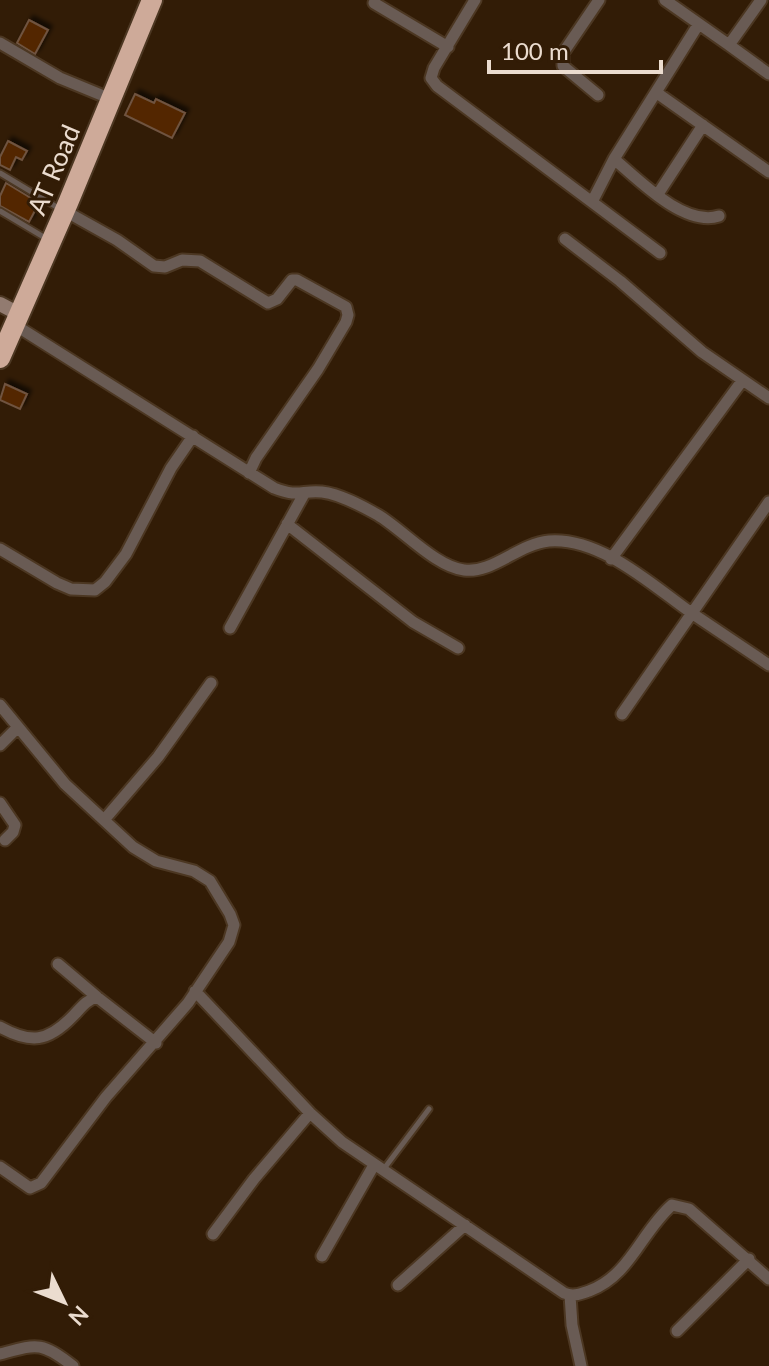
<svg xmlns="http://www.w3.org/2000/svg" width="769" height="1366" font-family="Lato,sans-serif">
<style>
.building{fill:#522801;stroke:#6f533f;stroke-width:2;filter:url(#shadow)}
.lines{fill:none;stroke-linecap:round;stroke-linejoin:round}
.lane-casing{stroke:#4c3722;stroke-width:9}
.street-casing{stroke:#4c3722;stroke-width:15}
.secondary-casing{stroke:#4c3722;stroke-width:18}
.highway-casing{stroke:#4c3722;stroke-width:24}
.lane{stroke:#695b54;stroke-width:5}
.street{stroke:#695b54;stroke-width:11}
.secondary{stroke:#927b70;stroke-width:14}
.highway{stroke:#ceaa99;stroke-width:20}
.labels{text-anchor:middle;stroke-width:6;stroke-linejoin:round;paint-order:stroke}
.street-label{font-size:26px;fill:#ebdccf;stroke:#321c06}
</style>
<defs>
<filter id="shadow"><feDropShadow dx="4" dy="-4" stdDeviation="2" flood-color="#0009"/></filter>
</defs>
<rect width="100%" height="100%" fill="#321c06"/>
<path class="building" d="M29,20L48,30L35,54L17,43Z
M135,94L154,103L156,99L185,113L172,138L125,115Z
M8,141L27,151L22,160L16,157L10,170L0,165V157Z
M6,183L39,203L29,222L0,206V196Z
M5,384L27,394L20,409L0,400Z"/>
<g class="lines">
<g class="lane-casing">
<path id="lane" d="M0,173L60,209
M0,211L47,239
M383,1170L429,1109"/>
</g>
<g class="street-casing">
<path id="street" d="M475,0L434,68L431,78L437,86L660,253
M665,0L729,45L761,0
M374,3L448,47
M0,43L60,78L111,99
M729,45L769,74
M657,93L769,172
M598,95L563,66V53L599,0
M614,159C639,180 684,227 719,216
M658,194L703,125
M592,202L614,159L698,25
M65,211L117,240L154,266L165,267L182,260L200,261L268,303L277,299L292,280H297L346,307L348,315L346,322L318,369L256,458L249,473
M565,239L620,281L702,352L769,398
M15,325L274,488C299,498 301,490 322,492C340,494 362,506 378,515C403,530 436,567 464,570C492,574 518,544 549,541C601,537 653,586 693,614C718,631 744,648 769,665
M287,524L413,622L458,648
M0,549L57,583L71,589L95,590L105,582L126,554L171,468L193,436
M611,559L742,381
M230,628L304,494
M0,705L65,784L133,847L156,861L194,871L210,881L230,914L234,925L229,942L188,1003L106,1097L41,1183L30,1188L0,1167
M622,714L769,502
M0,745L18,727
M0,803L15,825L13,832L5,840
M104,820L158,757L211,683
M58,964L97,997
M195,991L310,1113L342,1142L564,1293C573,1297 580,1294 589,1291C630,1276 641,1232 672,1205L689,1209L769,1279
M0,1027C31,1044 48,1042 73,1016C81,1008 86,1000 97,997L156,1043
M213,1234L254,1179L310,1113
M322,1256L374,1165
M398,1285L465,1225
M570,1295L572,1325L581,1366
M677,1331L749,1259
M0,1354C37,1344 41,1341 73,1366"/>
</g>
<g class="secondary-casing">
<path id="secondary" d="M0,304L19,314"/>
</g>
<g class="highway-casing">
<path id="highway" d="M0,358L68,203L152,0"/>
</g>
<use href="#lane" class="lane"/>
<use href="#street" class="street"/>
<use href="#secondary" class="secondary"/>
<use href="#highway" class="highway"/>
</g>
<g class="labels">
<g class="street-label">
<text transform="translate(54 170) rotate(-67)" y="9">AT Road</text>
</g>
</g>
<g transform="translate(64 1302) rotate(133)" stroke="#321c06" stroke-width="6" paint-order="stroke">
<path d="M0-6L14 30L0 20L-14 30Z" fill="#ebdccf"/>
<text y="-12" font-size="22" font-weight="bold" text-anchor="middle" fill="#ebdccf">N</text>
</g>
<path d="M489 60v12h172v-12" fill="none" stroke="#ebdccf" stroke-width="4"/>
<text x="501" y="60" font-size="24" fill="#ebdccf" stroke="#321c06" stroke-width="6" paint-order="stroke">100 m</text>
</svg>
